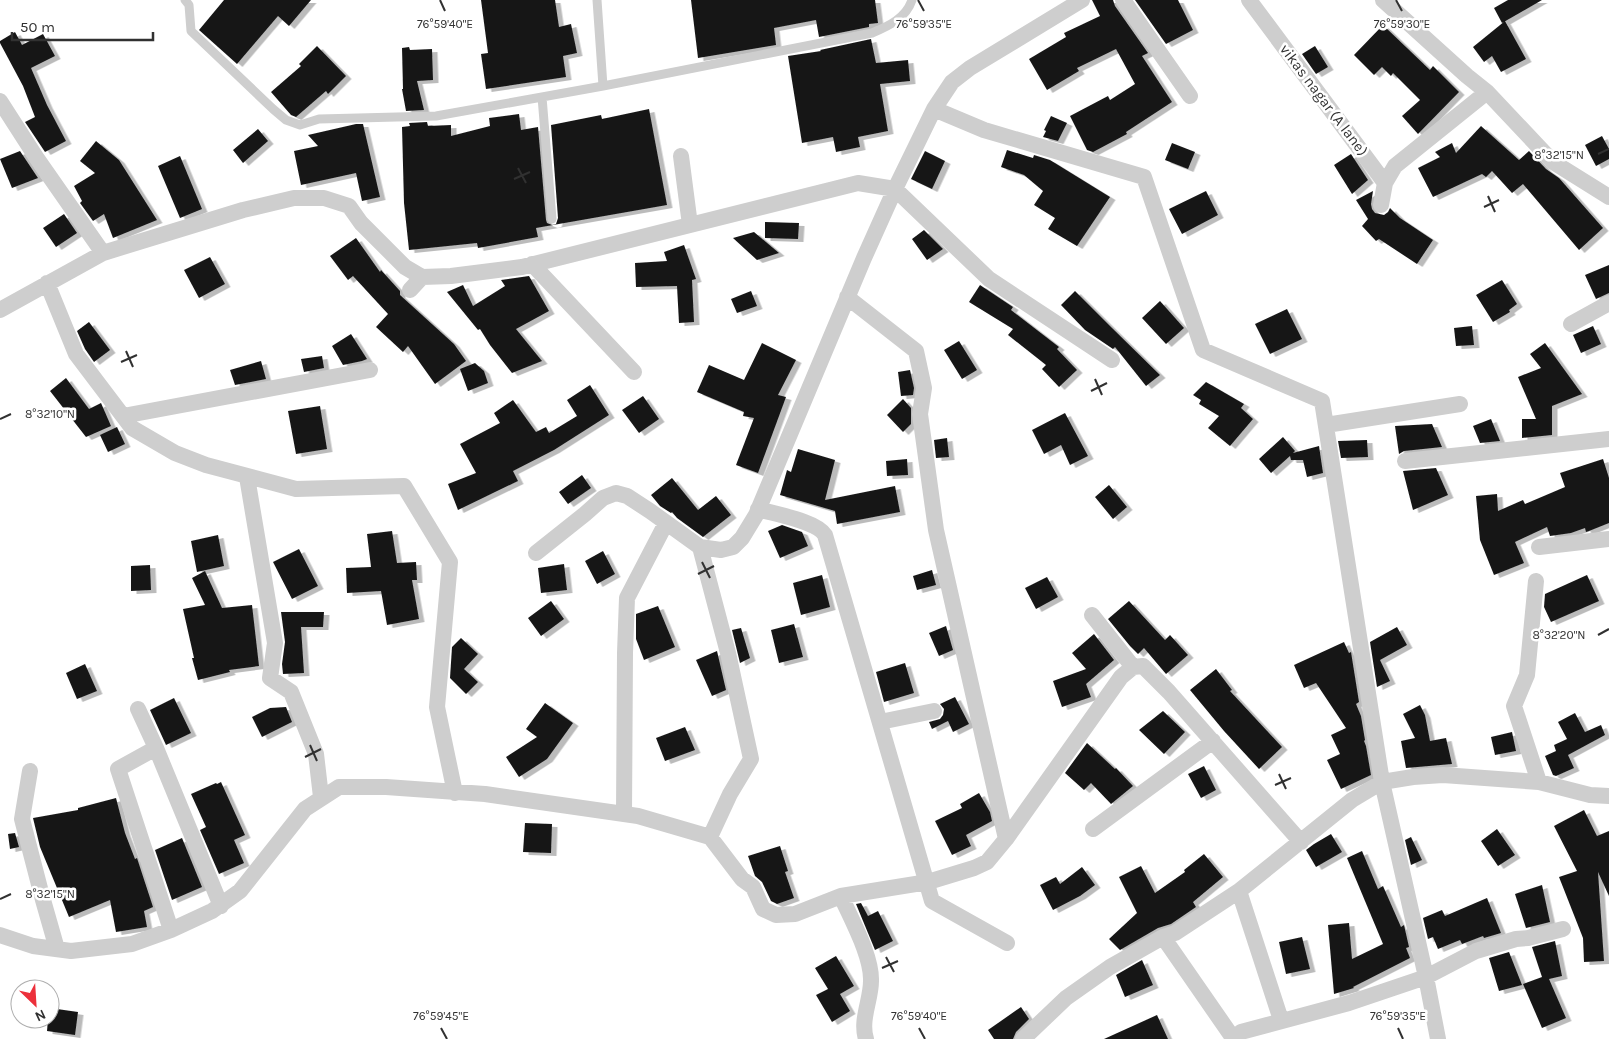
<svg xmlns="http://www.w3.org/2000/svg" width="1609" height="1039" font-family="Karla,sans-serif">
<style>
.building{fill:#181818;filter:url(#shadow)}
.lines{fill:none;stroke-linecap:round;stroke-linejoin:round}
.lane{stroke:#cecece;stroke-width:9}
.street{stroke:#cecece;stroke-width:16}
.ticks{fill:none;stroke:#313131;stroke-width:2}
.labels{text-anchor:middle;stroke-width:5;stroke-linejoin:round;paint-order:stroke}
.street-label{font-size:15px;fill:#313131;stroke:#fff}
.ticks-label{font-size:12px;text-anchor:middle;fill:#313131;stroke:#fff;stroke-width:5;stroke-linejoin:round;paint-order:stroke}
</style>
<defs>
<filter id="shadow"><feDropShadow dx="5.5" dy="3" stdDeviation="0" flood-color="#0004"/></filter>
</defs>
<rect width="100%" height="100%" fill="#fff"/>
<path class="building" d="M224,0H311L289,26L278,16L237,64L199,30Z
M481,0H555L559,27L571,24L577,53L563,56L566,77L486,89L481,54L488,53Z
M691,0H875L878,23L869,24V27L819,37L816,20L774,28L776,45L698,58Z
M1092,0H1113L1115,6L1148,53L1142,56L1172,102L1126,132L1127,134L1093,152L1087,150L1070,116L1108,96L1110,100L1135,84L1116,49L1077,68L1079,71L1047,90L1029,59L1066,37L1064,33L1100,16Z
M1135,0H1178L1193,30L1166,44Z
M1508,0H1542L1502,23L1494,8Z
M1505,21L1526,59L1501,72L1492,56L1484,62L1473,47Z
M1383,25L1430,70L1433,66L1459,92L1418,134L1402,116L1420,100L1393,73L1391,76L1382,67L1374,75L1354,55Z
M15,32L22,45L43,34L55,56L31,68L47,105L66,141L45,152L25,122L35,117L23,86L0,43V41Z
M871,39L876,63L908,60L910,81L880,84L888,131L858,137L860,147L836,152L833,137L802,143L788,56L821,51L820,50Z
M317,46L346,76L328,94L326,91L296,117L291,115L271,92L301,66L299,64Z
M1315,46L1328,67L1316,74L1302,54Z
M409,47L410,50L432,49L433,80L417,81L424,110L406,111L402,89H403L402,48Z
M649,109L667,205L536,228L538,237L478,248L477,243L409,250L404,203L402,127L410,126L409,123L427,122L428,126L451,125V136L490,126L489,118L519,114L521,130L538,127L546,220L547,223L552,225L556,224L558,218L551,125L601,115L602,119Z
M1051,116L1067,123L1058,141L1043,137L1046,131L1044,130Z
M356,124H363L380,197L362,201L356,173L301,185L294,151L318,146L308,135Z
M1481,126L1519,160L1529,151L1546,169L1559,178L1603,228L1579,250L1523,184L1512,193L1492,171L1486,177L1482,174L1433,197L1418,168L1440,157L1435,152L1452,143L1456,153Z
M258,129L268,141L243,163L233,150Z
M1602,136L1609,149V159L1596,166L1585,145Z
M96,141L119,160L157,220L113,238L104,214L93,221L80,203L82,201L74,186L95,173L80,161Z
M1172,143L1195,152L1188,169L1165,160Z
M1007,150L1033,158L1034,155L1050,160L1110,197L1077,246L1048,229L1055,218L1034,205L1043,191L1024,175L1001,167Z
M20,151L38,178L12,188L0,159Z
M925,151L945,161L932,189L911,179Z
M1351,154L1368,180L1352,194L1334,165Z
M180,156L202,209L180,218L158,166Z
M1206,191L1218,215L1182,234L1169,209Z
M1373,191L1371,204L1372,209L1375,213L1384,215L1388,212L1390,208L1400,218L1433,240L1417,264L1379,239L1376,241L1362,226L1368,219L1356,200Z
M64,214L77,233L56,247L43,228Z
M765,222L799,223L798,239L765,238Z
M924,230L943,249L927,260L912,239Z
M754,232L779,253L757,260L733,238Z
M356,238L380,272L381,270L400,291V295L454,344L466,361L435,384L408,346L403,352L376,327L388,314L353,276L348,280L330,256Z
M684,245L696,279L692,280L694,322L679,323L677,286L636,287L635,263L667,261L664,252Z
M210,257L225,284L199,298L184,270Z
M1609,265V293L1596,299L1585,275Z
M529,276L549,311L516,329L542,361L512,373L490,345L480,329L478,330L447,292L463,285L473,306L505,286L501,280Z
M1502,280L1517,304L1509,310L1510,312L1493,322L1476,295Z
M980,285L1013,307L1011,310L1059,347L1057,349L1077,370L1059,387L1042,369L1046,365L1008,335L1013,329L969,302Z
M751,291L757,306L737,313L731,299Z
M1075,291L1111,327L1160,375L1146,386L1115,347L1113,349L1085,330L1061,305Z
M1160,301L1184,328L1166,344L1142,318Z
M1287,309L1302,339L1270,354L1255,324Z
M89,322L110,350L94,362L85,349L77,331Z
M1472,326L1474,345L1456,346L1454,328Z
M1593,326L1601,344L1581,353L1573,335Z
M351,334L367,359L362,361L343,365L332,346Z
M959,341L977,370L962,379L944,350Z
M762,343L796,360L778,395L786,397L758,473L736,465L754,418L743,416L744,412L697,392L709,365L744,380Z
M1545,343L1582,394L1552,406V435L1522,438V419H1536L1518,377L1541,368L1530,354Z
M322,356L324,368L304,372L301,359Z
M261,361L266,379L235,385L230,370Z
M475,363L484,371L488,383L468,391L460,369Z
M910,370L914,388L913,395L901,396L898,372Z
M66,378L89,409L101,403L111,426L86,437L50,391Z
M1206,382L1244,404L1241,408L1253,419L1230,446L1208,428L1219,416L1199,404L1201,400L1193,395Z
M590,385L609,415L554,450L513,471L518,481L458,510L448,484L476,473L460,444L500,423L494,413L513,400L536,432L546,427L549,433L577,416L567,400Z
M643,396L659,419L639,433L622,410Z
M903,399L911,408V424L903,432L887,415Z
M320,406L327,449L296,454L288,411Z
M1065,413L1088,456L1070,465L1061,445L1044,454L1032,430Z
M1491,419L1500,441L1480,443L1473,426Z
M1432,424L1442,447L1404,451L1399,454L1395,426Z
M117,427L125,444L108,452L100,435Z
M1283,437L1295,451L1293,453L1319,446L1323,473L1307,477L1303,460H1291L1290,456L1271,473L1259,459Z
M947,438L949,457L936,458L934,440Z
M1367,440L1368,457L1341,458L1338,441Z
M798,449L835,460L825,500L895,486L900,512L837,524L835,511L780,495L787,470L791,472Z
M907,459L908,475L887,476L886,461Z
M1603,459L1609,478V523L1589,531L1586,532L1585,528L1571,533L1550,536L1547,527L1515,542L1524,563L1494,575L1480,540L1476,496L1497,494L1498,511L1523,500L1525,504L1565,487L1560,473Z
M1436,468L1448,495L1413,510L1403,471Z
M582,475L591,488L568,504L559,492Z
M672,478L698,510L716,496L731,515L703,537L677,518L672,512L671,513L660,506L651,495Z
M1109,485L1127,507L1113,519L1095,497Z
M782,525L802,532L808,546L780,558L768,531Z
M392,531L397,563L416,562L417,580H412L419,619L387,625L381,591L347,593L346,568L371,567L367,534Z
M218,535L224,566L197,572L191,541Z
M299,549L318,586L292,599L273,562Z
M603,551L615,574L597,584L585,561Z
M564,564L567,590L541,593L538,568Z
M150,565L151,590L131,591V566Z
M932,570L936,585L917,590L913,576Z
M205,571L222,608L252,605L259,666L229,670L230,672L198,680L192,658H194L183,609L205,605L192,578Z
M822,575L830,607L801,615L793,583Z
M1587,575L1599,601L1551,622L1544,607L1545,594Z
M1047,577L1058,597L1036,609L1025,588Z
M551,601L564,619L541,636L528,618Z
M1129,601L1165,640L1170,635L1188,655L1166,674L1144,648L1138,654L1130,646L1108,619Z
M658,606L675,647L644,660L636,639V614Z
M281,612H324L323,627H301L304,673L283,674L282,664L285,642Z
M794,624L803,657L779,663L771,630Z
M946,626L953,650L939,656L929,633Z
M1397,627L1407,645L1380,660L1390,681L1377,687L1370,642Z
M741,628L750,658L740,663L732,630Z
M1094,634L1114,660L1086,684L1091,697L1062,707L1053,681L1086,669L1072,653Z
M461,638L478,654L464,669L478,682L466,694L450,678L452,647Z
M1344,642L1349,653L1351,652L1359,702L1356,704L1361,716L1365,740L1364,741L1366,746L1371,775L1341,789L1327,760L1340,754L1331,735L1346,728L1316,683L1304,688L1294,665Z
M717,651L726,690L712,696L696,660Z
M905,663L914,693L884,702L876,672Z
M85,664L97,691L77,699L66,673Z
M1216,669L1232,690L1230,691L1282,747L1259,769L1224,731L1190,690Z
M955,697L969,724L953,732L948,721L932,729L929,722L940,719L943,715L944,709L940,704Z
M174,698L191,733L166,745L150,710Z
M545,703L573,723L547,759L519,777L506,757L537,737L526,729Z
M1420,705L1425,715L1430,741L1446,738L1452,764L1406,768L1401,741L1415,738L1403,714Z
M286,707L292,722L262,737L252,717L270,708Z
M1163,711L1185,732L1164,754L1139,730Z
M1575,713L1585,732L1601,725L1605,735L1568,755L1574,768L1556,776L1553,775L1545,756L1556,751L1554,745L1567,739L1558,722Z
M685,727L695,750L665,761L656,738Z
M1512,732L1516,751L1495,755L1491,737Z
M1087,743L1115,769L1116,768L1133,786L1111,804L1091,783L1084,790L1065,773Z
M1204,766L1216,790L1201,798L1188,774Z
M221,782L245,835L234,840L244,863L219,874L200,830L206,827L191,794L216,783L217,784Z
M979,793L990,812L992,821L966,835L971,846L952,855L935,821L962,808L960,804Z
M116,798L125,833L135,859L137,858L153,907L144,911L147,927L116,932L110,900L69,917L40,847L33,818L78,810V808Z
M1584,810L1597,836L1609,831V896L1598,872L1604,961L1584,962L1583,938L1559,877L1577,871L1554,826Z
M525,823L552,824L551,853L523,852Z
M1497,829L1515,855L1498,866L1481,841Z
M15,833L19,847L10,849L8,834Z
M1331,834L1342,852L1316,867L1306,850L1314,844Z
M1411,837L1422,860L1411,865L1405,840Z
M182,838L202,887L172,900L155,850Z
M780,846L788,871L785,872L794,898L777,904L771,901L762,882L755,876L748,856Z
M1362,851L1378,889L1383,886L1401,927L1404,925L1409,947L1406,948L1410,958L1353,987L1354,988L1334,994L1328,925L1349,923L1352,959L1383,944L1347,858Z
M1204,854L1223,877L1193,902L1196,907L1171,924L1158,928L1120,950L1109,939L1137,913L1119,877L1141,866L1155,893L1185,872L1184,870Z
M1082,867L1095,885L1080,896L1053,910L1040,885L1056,877L1060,884Z
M1542,885L1550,922L1526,928L1515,894Z
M1487,898L1501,933L1484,938L1483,936L1462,944L1460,940L1438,949L1433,937L1428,939L1423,918L1442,910L1445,916Z
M861,903L868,916L878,911L893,941L875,950L856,904Z
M1302,937L1310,969L1286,974L1279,942Z
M1555,941L1562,976L1549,979L1566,1018L1542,1028L1523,984L1542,977L1532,947Z
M1509,952L1522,985L1499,991L1489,958Z
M836,956L854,986L840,994L850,1011L832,1022L816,995L828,989L815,968Z
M1142,960L1153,985L1125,997L1116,975Z
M1021,1007L1029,1019L1016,1032L1013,1039H994L988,1030Z
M50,1008L78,1012L75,1035L47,1031L48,1019H50Z
M1157,1015L1168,1039H1104Z"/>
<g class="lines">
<path class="lane" d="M185,0L189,5L191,31L273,109L286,120L300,125L319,119L436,116L603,86L872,33C889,26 906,18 912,0
M597,0L603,86
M542,97L552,219"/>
<path class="street" d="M1123,0L1190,96
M1249,0L1385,183L1381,205
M1383,0L1467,76L1487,92L1553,162L1609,197
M0,101L36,157L103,253
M934,109L984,130L1144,177L1203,350L1322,401L1382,782L1426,977L1438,1039
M681,156L690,225
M1385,183L1395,166L1487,92
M532,264L634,372
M47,283L76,354L132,428L175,453L206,465L296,489L404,486L450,562L437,707L455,793
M410,290L422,277
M847,297L916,351L924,388L920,414L936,530L1006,839
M0,310L103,253L243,210L294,198H324L349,206L361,223L405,267L422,277L451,276L522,267L858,183L895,189L934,109L952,82L970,68L1082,0
M1571,324L1609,303
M123,416L370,370
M1326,425L1460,404
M1405,461L1609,439
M247,477L275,643L270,678L291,692L316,754L321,797
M758,509C774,514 817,521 825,535L932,901L1007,943
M700,547L728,653L751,759L730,794L710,837
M1539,547L1609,539
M536,553L585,514L603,498L616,493L627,496L650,511L700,547L721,550L733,547L742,538L756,515L864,258L895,189L989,279L1112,360
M1536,581L1527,675L1514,706L1539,782
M1092,615L1133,667
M138,709L156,748L221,906
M880,722L934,711
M156,748L118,769L171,930
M30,771L22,819L43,900L57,949
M624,814L625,653L627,598L666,523
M1093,829L1213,741
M1239,891L1281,1020
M841,896C851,919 872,956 871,981C871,1000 860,1020 866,1039
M0,935L33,946L71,951L132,944L171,930L212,911L240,891L305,809L339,787H386L485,794L638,816L710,837L742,879L753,887L763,909L776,915L795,914L841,896L928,882L974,868L987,862L1006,839L1121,677L1133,667L1143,666L1169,692L1301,842
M1163,937L1233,1038
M1023,1039L1066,998L1110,967L1163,937L1175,933L1239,891L1352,800L1382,782L1413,777L1443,775L1539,782L1590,795L1609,796
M1233,1039L1241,1032L1349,1003L1426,977L1476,951L1516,939L1528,938L1563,929"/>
</g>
<path class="ticks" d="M440,0L445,11M918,0L924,11M1396,0L1402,11M1598,154L1609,149M518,168L526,183M514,179L530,172M1488,196L1495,212M1484,207L1499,200M126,351L133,367M121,362L137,355M1095,379L1102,395M1091,391L1107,383M0,419L11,414M702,562L710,578M698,574L714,566M1598,635L1609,629M310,745L317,761M305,757L321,749M1279,774L1286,789M1275,785L1291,778M0,899L11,894M886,957L894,972M882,968L898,961M441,1028L447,1039M919,1028L925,1039M1398,1028L1403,1039"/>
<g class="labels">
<g class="street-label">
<text transform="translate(1324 100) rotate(53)" y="5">vikas nagar (A lane)</text>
</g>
</g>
<g class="ticks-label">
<text x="445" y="28">76°59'40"E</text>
<text x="924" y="28">76°59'35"E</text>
<text x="1402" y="28">76°59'30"E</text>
<text x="1559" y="159">8°32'15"N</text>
<text x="50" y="418">8°32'10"N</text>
<text x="1559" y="639">8°32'20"N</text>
<text x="50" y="898">8°32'15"N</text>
<text x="441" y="1020">76°59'45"E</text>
<text x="919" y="1020">76°59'40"E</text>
<text x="1398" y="1020">76°59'35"E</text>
</g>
<g transform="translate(35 1004) rotate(155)"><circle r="24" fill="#ffffff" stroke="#adadad"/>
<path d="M0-4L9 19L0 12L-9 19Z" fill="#ec303b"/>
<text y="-8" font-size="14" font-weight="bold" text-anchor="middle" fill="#313131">N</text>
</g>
<path d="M12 32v8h141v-8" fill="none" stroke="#313131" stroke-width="2.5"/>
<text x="20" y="32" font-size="15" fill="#313131" stroke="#ffffff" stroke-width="4" paint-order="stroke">50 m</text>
</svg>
